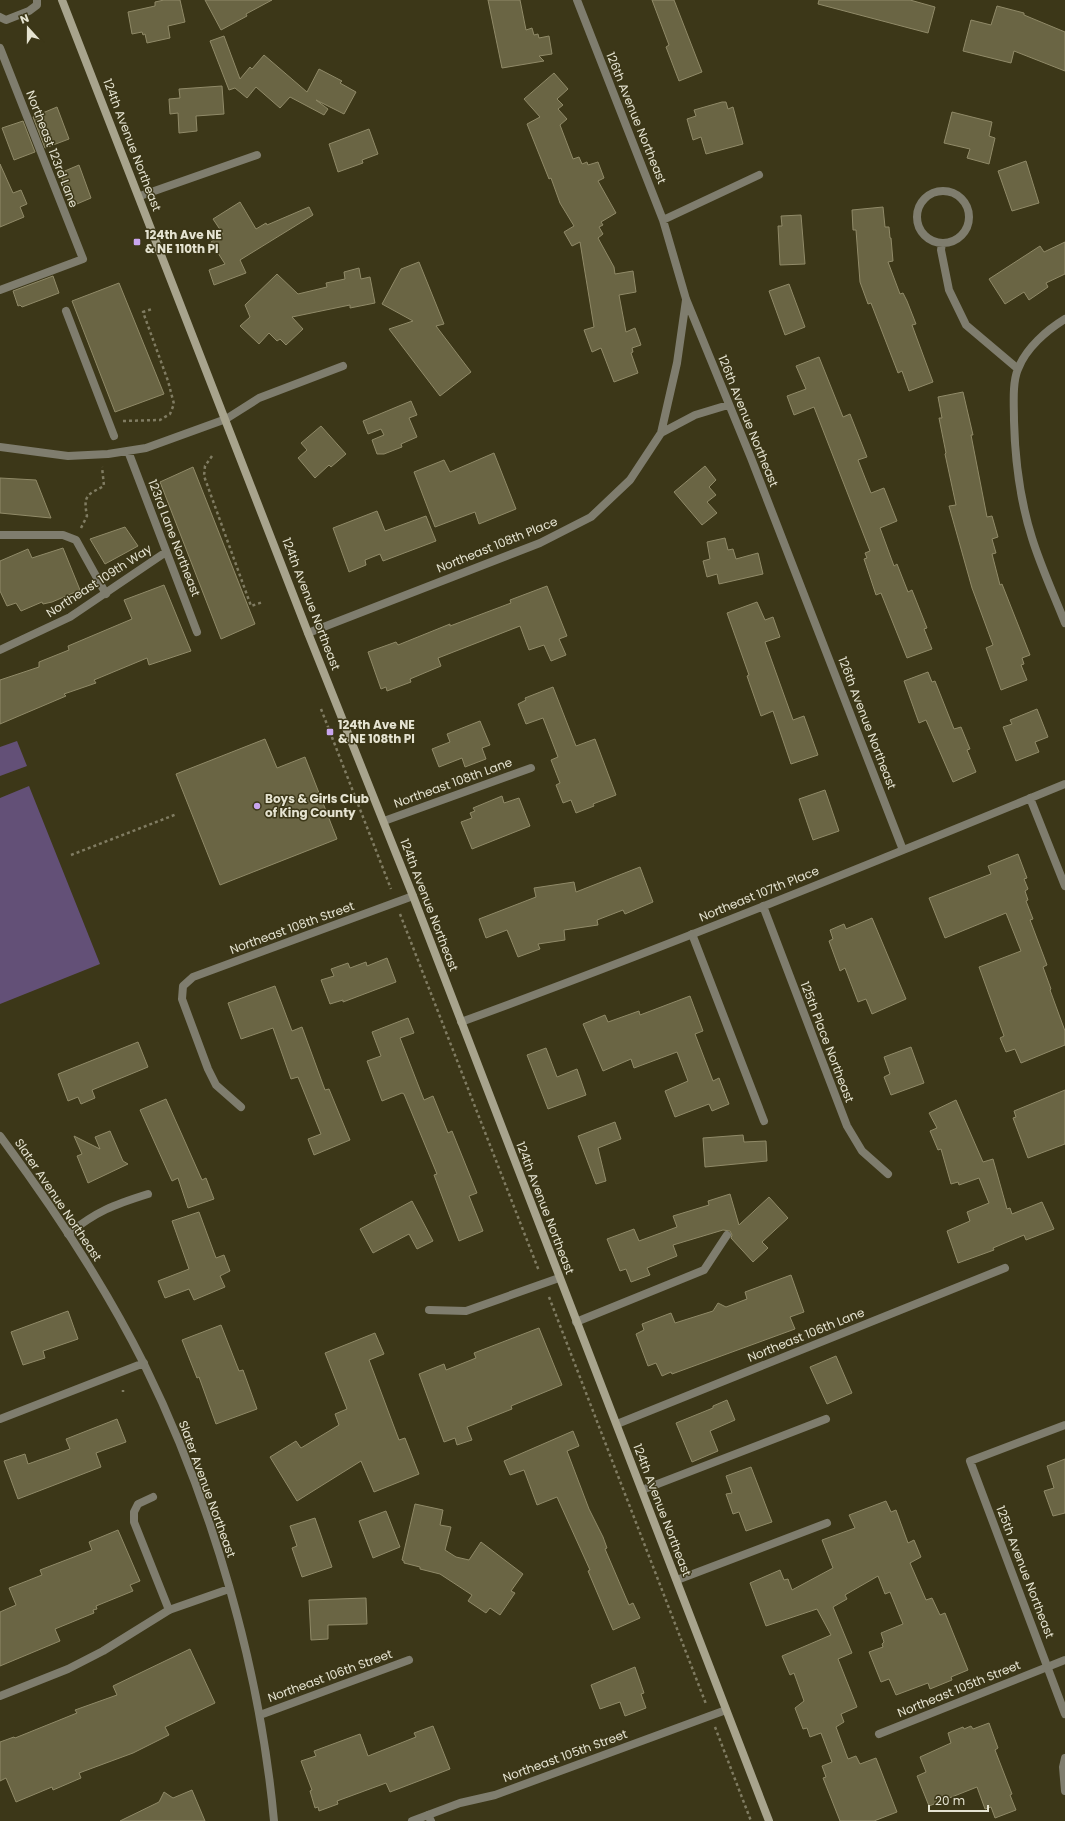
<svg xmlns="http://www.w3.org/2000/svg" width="1065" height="1821" font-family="Poppins,sans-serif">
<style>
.green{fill:#635077}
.building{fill:#6a6544;stroke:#908a68}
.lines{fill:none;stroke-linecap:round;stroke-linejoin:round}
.path{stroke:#807c62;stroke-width:2.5;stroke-dasharray:3 3;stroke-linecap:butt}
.service{stroke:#7f7d6e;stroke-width:8}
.minor{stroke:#7f7d6e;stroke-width:8}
.secondary{stroke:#a8a48d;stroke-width:8}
.poi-dot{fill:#c9a5ee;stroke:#3c3718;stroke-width:1.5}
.labels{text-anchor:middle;stroke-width:3;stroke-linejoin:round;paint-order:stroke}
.street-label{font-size:12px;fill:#e5e3d1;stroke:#3c3718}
.poi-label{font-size:12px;font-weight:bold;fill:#e5e3d1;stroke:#3c3718;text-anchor:start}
</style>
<rect width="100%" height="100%" fill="#3c3718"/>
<path class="green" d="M17,741L27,766L0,776V747Z
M29,786L100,964L0,1004V798Z"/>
<path class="building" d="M164,0H180L185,22L168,26L170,38L147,43L145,34L143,35L142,32L132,34L128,12L155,6V2Z
M205,0H272L246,14L247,16L221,30Z
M488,0H520L526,30L532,28L534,35L538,34L539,38L549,36L552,54L539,56L544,61L502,68Z
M652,0H674L702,72L679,81L666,47L669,45Z
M819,0H910L935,7L928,33L818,4Z
M997,6L1024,13V15L1065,32V71L1014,51L1011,63L963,51L971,20L991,25Z
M224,36L240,79L250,67L252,69L264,55L307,92L319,69L342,81L340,83L356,92L344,114L316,100L328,109L324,115L290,97L280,108L256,87L247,98L235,88L229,90L210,41Z
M554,73L568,89L557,99L563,105L558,109L567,119L560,125L573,159L579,157L582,164L587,162L588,165L598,162L604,178L598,181L616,213L601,222L603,225L599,227L603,234L598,238L614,267L615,274L633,271L636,292L619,295L626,332L635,328L641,345L632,348L633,352L631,353L638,373L614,382L601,348L592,352L584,330L594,327L580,242L572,246L564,232L574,226L560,203L551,178L549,179L527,124L540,117L524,99Z
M222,86L224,114L196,116L197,131L179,133L178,113L170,114L169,99L180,98L179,89Z
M722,102H726L728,109L733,107L743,144L706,154L701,137L693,140L687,119L696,116L694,110Z
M57,107L69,139L45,148L33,117Z
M952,112L992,122L989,136L995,138L989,164L967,158L970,149L944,143Z
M23,121L35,152L14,160L2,128Z
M369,129L378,154L362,160L363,163L338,172L329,144Z
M1026,161L1039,203L1012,211L998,171Z
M0,164L13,193L21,190L27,204L20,207L24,217L0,227Z
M79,165L91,198L72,206L60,173Z
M240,202L256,229L266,223L267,225L309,207L313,215L240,260L246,273L214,285L209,270L225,264L211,242L223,234L213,219Z
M883,207L885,227H889L890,238H891L893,261L888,262L900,294L903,293L907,301L916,324L912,325L933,382L909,391L902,371L898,373L871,303L868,304L860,282L856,230H853L852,210Z
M801,215L805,264L780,265L778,226H782L781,216Z
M1065,242V274L1046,283L1048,287L1029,300L1024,292L1005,304L989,279L1040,246L1044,252Z
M419,262L444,324L436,326L471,372L440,396L389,329L413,321L382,304L401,269Z
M359,268L361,279L370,277L375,303L350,308V305L292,317L303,329L286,345L280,339L277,341L269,333L259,344L240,326L250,317L245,305L277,274L298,294L327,287L326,283L345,279L344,272Z
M53,276L59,293L22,307L20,305L18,306L13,291Z
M119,283L164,394L115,412L72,301Z
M789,284L805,327L785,335L769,291Z
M819,357L843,417L850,414L867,457L858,460L871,493L884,488L897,521L880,528L894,566L897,564L908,592L912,590L927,628L924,629L932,649L907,658L881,593L876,595L864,559L867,558L865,553L870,551L814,407L794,415L787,396L806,389L796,366Z
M963,392L973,435H971L987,517L992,516L998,537L992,539L996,553L992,554L1000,585L1002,584L1030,655L1022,658L1024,664L1021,665L1027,680L1001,690L986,648L993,645L972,588L949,506L956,505L945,454L946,453L939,418H942L938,397Z
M411,401L417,415L409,418L417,437L401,444L402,447L384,454H377L372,440L384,435L381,429L368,434L363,421Z
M321,426L346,454L331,467L329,465L315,478L298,458L307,450L301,443Z
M494,453L516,509L479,524L475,512L435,527L414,472L444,460L450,472Z
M705,466L716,480L709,487L716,495L707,502L717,513L702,525L674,492Z
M193,467L255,624L221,639L160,482Z
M0,478L36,480L51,518L0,513Z
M377,511L385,531L426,516L436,541L383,561L380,554L365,560L366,565L349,572L333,528Z
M125,527L138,546L105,564L90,539Z
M725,538L728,550L733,549L736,559L758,553L763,574L719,584L717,574L707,577L703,561L710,559L707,542Z
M63,548L80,590L52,602L43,604L42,602L21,611L16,603L7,606L0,591V561L28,549L32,558Z
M164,585L191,651L149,665L147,658L94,680L96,683L64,694L66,696L0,724V680L39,667V662L69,650L68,646L132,619L124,600Z
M547,586L567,636L559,639L566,655L551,661L544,645L529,650L520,626L438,658L441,666L410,679L411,682L387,691L386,687L381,689L368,652L396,642L398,645L450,624V626L511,603L510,600Z
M757,602L765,620L773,617L780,637L765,642L793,720L804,716L818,755L791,764L773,711L761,716L747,676L749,675L727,613Z
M928,672L932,682L935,681L954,729L961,727L970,749L967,750L976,772L953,782L926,720L919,723L904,681Z
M553,687L576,746L595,739L616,795L593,804L594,806L576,813L571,800L563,803L556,785L560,783L551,760L558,757L543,718L526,724L518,704L526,700L525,698Z
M1037,709L1048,737L1035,742L1039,752L1016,761L1003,727L1012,724L1010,720Z
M480,721L490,745L482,748L486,759L465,767L462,758L439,767L432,749L450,742L447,734Z
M265,739L277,768L305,757L337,839L220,885L176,774Z
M825,790L839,831L813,840L799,799Z
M502,796L504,803L519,798L530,826L472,849L461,822L472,818L470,813L475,811L473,808Z
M1018,854L1027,878L1024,879L1028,889L1025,891L1028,900L1026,901L1033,919L1030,920L1047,965L1043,967L1051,989L1050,990L1065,1031V1045L1021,1063L1015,1049L1006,1052L1000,1038L1004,1036L979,967L1021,951L1006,913L945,938L929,898L991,874L988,866Z
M640,867L653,902L625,914L623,910L597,920L598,925L564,930L565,940L538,944L540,949L518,957L507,930L486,938L479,919L536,897L534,888L574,882L576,892Z
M872,918L906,999L872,1014L866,999L858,1002L845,968L840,971L829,941L833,939L830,930L844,924L846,929Z
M387,958L396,982L343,1002V1000L330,1004L321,980L334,976L331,969L348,963L350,968L366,962L367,966Z
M275,986L292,1031L302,1027L325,1090L329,1089L350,1140L314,1155L308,1139L321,1134L298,1077L291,1079L273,1028L241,1039L228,1003Z
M690,996L703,1031L695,1034L713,1081L719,1078L729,1104L712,1111L709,1104L675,1117L665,1091L688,1081L677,1052L634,1068L631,1059L603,1071L583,1024L605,1015L608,1022L639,1011L640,1015Z
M408,1018L414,1033L400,1038L424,1100L433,1096L448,1133L452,1131L477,1193L469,1196L483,1231L459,1241L434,1175L437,1174L404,1094L402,1093L382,1101L367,1061L381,1056L372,1032Z
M138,1042L148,1067L92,1090L95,1098L81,1104L78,1097L68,1101L58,1074Z
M911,1047L924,1083L891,1095L884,1077L890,1074L884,1057Z
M546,1048L557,1077L577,1069L586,1095L548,1109L527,1055Z
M1065,1090V1144L1028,1158L1013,1118L1016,1117L1014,1111Z
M166,1099L202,1180L206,1178L214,1199L188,1208L178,1178L172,1181L140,1110Z
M956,1100L983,1162L993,1159L1007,1209L1010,1208L1012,1214L1042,1202L1054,1229L1026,1240L1024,1235L993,1248L994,1250L958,1263L947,1231L970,1221L967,1212L989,1203L979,1178L959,1185L958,1182L951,1184L941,1149L938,1150L930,1131L937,1128L929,1113Z
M615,1122L621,1139L598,1148L606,1181L596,1184L578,1136Z
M110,1131L123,1161L128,1164L88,1183L77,1156L82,1154L74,1136L100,1149L95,1137Z
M743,1135L744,1142L766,1141L767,1161L705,1167L703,1138Z
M730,1194L739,1225L769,1197L788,1218L762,1242L768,1248L753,1262L731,1238L732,1235L730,1231L723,1230L673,1245L677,1256L647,1268L650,1275L631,1282L626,1269L620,1271L607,1239L634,1229L639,1241L677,1227L673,1216L709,1205L708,1201Z
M412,1201L433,1241L417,1249L409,1234L373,1253L360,1229Z
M199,1212L216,1258L224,1255L230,1271L220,1276L225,1287L194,1300L189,1289L165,1298L158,1281L189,1269L172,1221Z
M791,1275L804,1312L790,1317L795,1329L672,1374L671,1372L662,1376L656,1363L648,1366L636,1334L644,1330L642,1324L671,1313L675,1323L713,1311L718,1303L726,1307L747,1299L745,1292Z
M68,1311L78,1339L43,1351L45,1358L23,1365L11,1332Z
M221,1325L239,1371L243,1370L257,1409L216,1424L199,1377L197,1378L182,1340Z
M539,1328L562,1385L511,1406L512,1409L467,1427L472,1440L457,1445L455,1438L444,1442L419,1374L444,1364L446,1370L476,1358L474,1353Z
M375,1333L384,1354L369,1360L399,1440L405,1438L419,1474L374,1492L361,1461L297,1501L270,1457L296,1441L301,1448L339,1425L335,1414L347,1409L325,1353Z
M836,1356L852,1393L827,1404L810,1367Z
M727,1400L735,1420L710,1431L718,1451L692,1462L676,1423L713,1408V1406Z
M117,1419L126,1442L96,1453L101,1467L18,1499L4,1461L25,1454L28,1464L70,1449L66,1439Z
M573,1431L579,1446L567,1451L589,1509L603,1537L607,1548L605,1549L629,1605L633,1603L640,1618L613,1630L588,1571L590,1570L557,1497L537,1505L524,1470L510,1475L504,1461Z
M1065,1459V1513L1053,1516L1044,1491L1054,1488L1047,1466Z
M751,1467L772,1522L746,1531L739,1512L733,1514L726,1494L732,1493L726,1476Z
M886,1501L891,1512L896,1510L908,1543L914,1540L921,1557L910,1563L926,1600L932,1598L940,1615L945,1613L968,1670L951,1677L952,1680L930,1689L928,1683L896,1695L889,1679L881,1682L869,1652L883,1647L882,1644L884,1642L881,1633L903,1624L890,1592L885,1594L878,1576L845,1595L847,1599L833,1607L852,1653L838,1659L857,1707L841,1714L844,1722L836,1727L848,1759L856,1756L860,1764L876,1758L897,1812L874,1821H840L823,1778L826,1777L822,1766L832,1762L821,1733L810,1737L807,1728L803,1729L795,1708L804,1701L794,1673L790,1675L782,1656L831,1635L817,1609L766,1626L750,1583L780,1570L784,1580L788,1579L792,1590L833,1568L822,1540L855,1528L849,1515Z
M415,1504L443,1510L440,1525L451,1527L445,1550L456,1557L469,1560L481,1542L523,1574L511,1591L515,1593L500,1615L490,1608L486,1613L468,1601L472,1595L440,1574L420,1569V1567L404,1563V1561L402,1560Z
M386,1511L400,1547L373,1558L359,1521Z
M315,1518L332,1567L302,1577L292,1548L297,1546L290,1526Z
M118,1530L140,1581L130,1585L133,1591L96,1606L97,1609L93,1610L94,1613L55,1629L60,1641L0,1666V1612L16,1605L9,1588L42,1575L40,1570L92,1550L89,1542Z
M366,1598L367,1624L328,1625V1639L311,1640L309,1600Z
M190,1649L215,1703L165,1727L169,1735L133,1753L79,1773L81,1778L53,1790L52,1787L16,1802L6,1778L0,1781V1742L14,1737L15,1738L77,1713L75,1710L117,1695L113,1686Z
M635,1667L644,1693L641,1694L646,1708L625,1716L620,1702L600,1709L591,1685Z
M989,1723L998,1748L995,1750L1012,1794L1010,1795L1016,1810L995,1818L991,1807L985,1809L977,1787L929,1806L917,1776L926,1772L920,1757L951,1743L948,1733L963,1727L964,1729L971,1726L973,1729Z
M433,1726L450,1769L390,1792L386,1783L337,1801L338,1804L319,1811L318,1807L315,1808L310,1791L312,1790L301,1761L316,1756L314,1751L360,1734L368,1756L416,1737L414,1733Z
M192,1790L205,1821H120L159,1802L164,1792L173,1798Z"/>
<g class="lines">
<path class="path" d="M123,421L160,420L170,414L174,404L168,381L143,312L152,309
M212,456L205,466L204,476L251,606L263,602
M81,528L87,516C83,495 87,495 104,486L102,467
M321,709L391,889
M71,855L177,814
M400,914L539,1271
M549,1297L706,1704
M123,1392V1390
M715,1727L751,1821"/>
<path class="service" d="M0,17L6,20L29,11L37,5V0
M66,311L114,436
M0,535H63L76,540L106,594
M692,934L764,1121
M68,1234C97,1211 113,1205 148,1194
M576,1322L704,1270L727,1235
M153,1497L138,1504L134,1512V1522L169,1610
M677,1580L827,1523
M879,1734L1065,1660
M428,1815L431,1821"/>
<path class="minor" d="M577,0L663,220L686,299L751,458L903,850
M0,48L83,259L0,290
M917 217a26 26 0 1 1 52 0a26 26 0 1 1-52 0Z
M140,196L257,155
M663,220L759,175
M942,243L941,250L949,290L966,325L1018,369
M1065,319C1047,330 1026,348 1018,369C1012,383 1014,406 1014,421C1015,460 1020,500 1032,538C1041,567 1054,595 1065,623
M661,433L695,415L728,405
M0,447L68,456L108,454L146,448L226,419L259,398L343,366
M128,451L197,632
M308,633L540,543L591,517L630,480L661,433L677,363L686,300
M0,650L70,617L166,552
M1030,798L1065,886
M384,821L531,768
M763,906L847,1126L862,1151L888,1174
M461,1022C664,948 865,866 1065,784
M241,1107L216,1085L208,1069L182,999L183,986L193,977L413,896
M0,1136C52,1206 105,1286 144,1364C212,1502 260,1668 274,1821
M429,1310L466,1311L559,1278
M0,1419L144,1363
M617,1424L1005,1268
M1065,1425L970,1461L1065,1714
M642,1490L826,1419
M0,1696L68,1669L103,1651L169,1610L229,1589
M260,1715L409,1660
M1065,1758L1063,1767L1065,1791
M412,1821L460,1803L495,1795L726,1710"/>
<path class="secondary" d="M62,0L308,633L413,896L769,1821"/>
</g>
<g class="poi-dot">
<rect x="133" y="238" width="8" height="8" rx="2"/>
<rect x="326" y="728" width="8" height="8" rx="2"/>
<circle cx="257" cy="806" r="4"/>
</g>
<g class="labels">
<g class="street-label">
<text transform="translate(636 118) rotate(68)" y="4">126th Avenue Northeast</text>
<text transform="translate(132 145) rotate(69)" y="4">124th Avenue Northeast</text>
<text transform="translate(52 149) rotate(69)" y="4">Northeast 123rd Lane</text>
<text transform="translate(748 421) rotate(68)" y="4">126th Avenue Northeast</text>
<text transform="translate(174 538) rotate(69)" y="4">123rd Lane Northeast</text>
<text transform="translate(497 545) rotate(-22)" y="4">Northeast 108th Place</text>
<text transform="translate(99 581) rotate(-33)" y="4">Northeast 109th Way</text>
<text transform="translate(311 604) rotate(69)" y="4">124th Avenue Northeast</text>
<text transform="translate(867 723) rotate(69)" y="4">126th Avenue Northeast</text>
<text transform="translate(453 783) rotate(-20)" y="4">Northeast 108th Lane</text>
<text transform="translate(759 894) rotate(-22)" y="4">Northeast 107th Place</text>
<text transform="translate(429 905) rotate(69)" y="4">124th Avenue Northeast</text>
<text transform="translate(292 928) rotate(-20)" y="4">Northeast 108th Street</text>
<text transform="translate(827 1042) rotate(69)" y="4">125th Place Northeast</text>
<text transform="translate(58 1200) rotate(56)" y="4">Slater Avenue Northeast</text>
<text transform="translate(545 1208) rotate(69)" y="4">124th Avenue Northeast</text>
<text transform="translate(806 1335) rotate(-22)" y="4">Northeast 106th Lane</text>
<text transform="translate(207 1489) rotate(70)" y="4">Slater Avenue Northeast</text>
<text transform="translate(662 1510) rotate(69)" y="4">124th Avenue Northeast</text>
<text transform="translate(1025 1572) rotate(69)" y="4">125th Avenue Northeast</text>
<text transform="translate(330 1676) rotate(-20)" y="4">Northeast 106th Street</text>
<text transform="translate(959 1689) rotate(-22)" y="4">Northeast 105th Street</text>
<text transform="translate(565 1756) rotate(-20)" y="4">Northeast 105th Street</text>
</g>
<g class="poi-label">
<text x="145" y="239">124th Ave NE<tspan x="145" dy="14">&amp; NE 110th Pl</tspan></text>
<text x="338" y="729">124th Ave NE<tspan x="338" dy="14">&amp; NE 108th Pl</tspan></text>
<text x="265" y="803">Boys &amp; Girls Club<tspan x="265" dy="14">of King County</tspan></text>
</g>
</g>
<g transform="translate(28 28) rotate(339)" stroke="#3c3718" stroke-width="3" paint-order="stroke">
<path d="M0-3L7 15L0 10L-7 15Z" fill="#e5e3d1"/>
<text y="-6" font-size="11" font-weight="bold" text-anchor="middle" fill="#e5e3d1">N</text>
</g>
<path d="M929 1805v6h59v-6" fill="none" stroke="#e5e3d1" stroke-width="2"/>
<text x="935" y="1805" font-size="12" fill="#e5e3d1" stroke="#3c3718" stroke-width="3" paint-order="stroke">20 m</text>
</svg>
